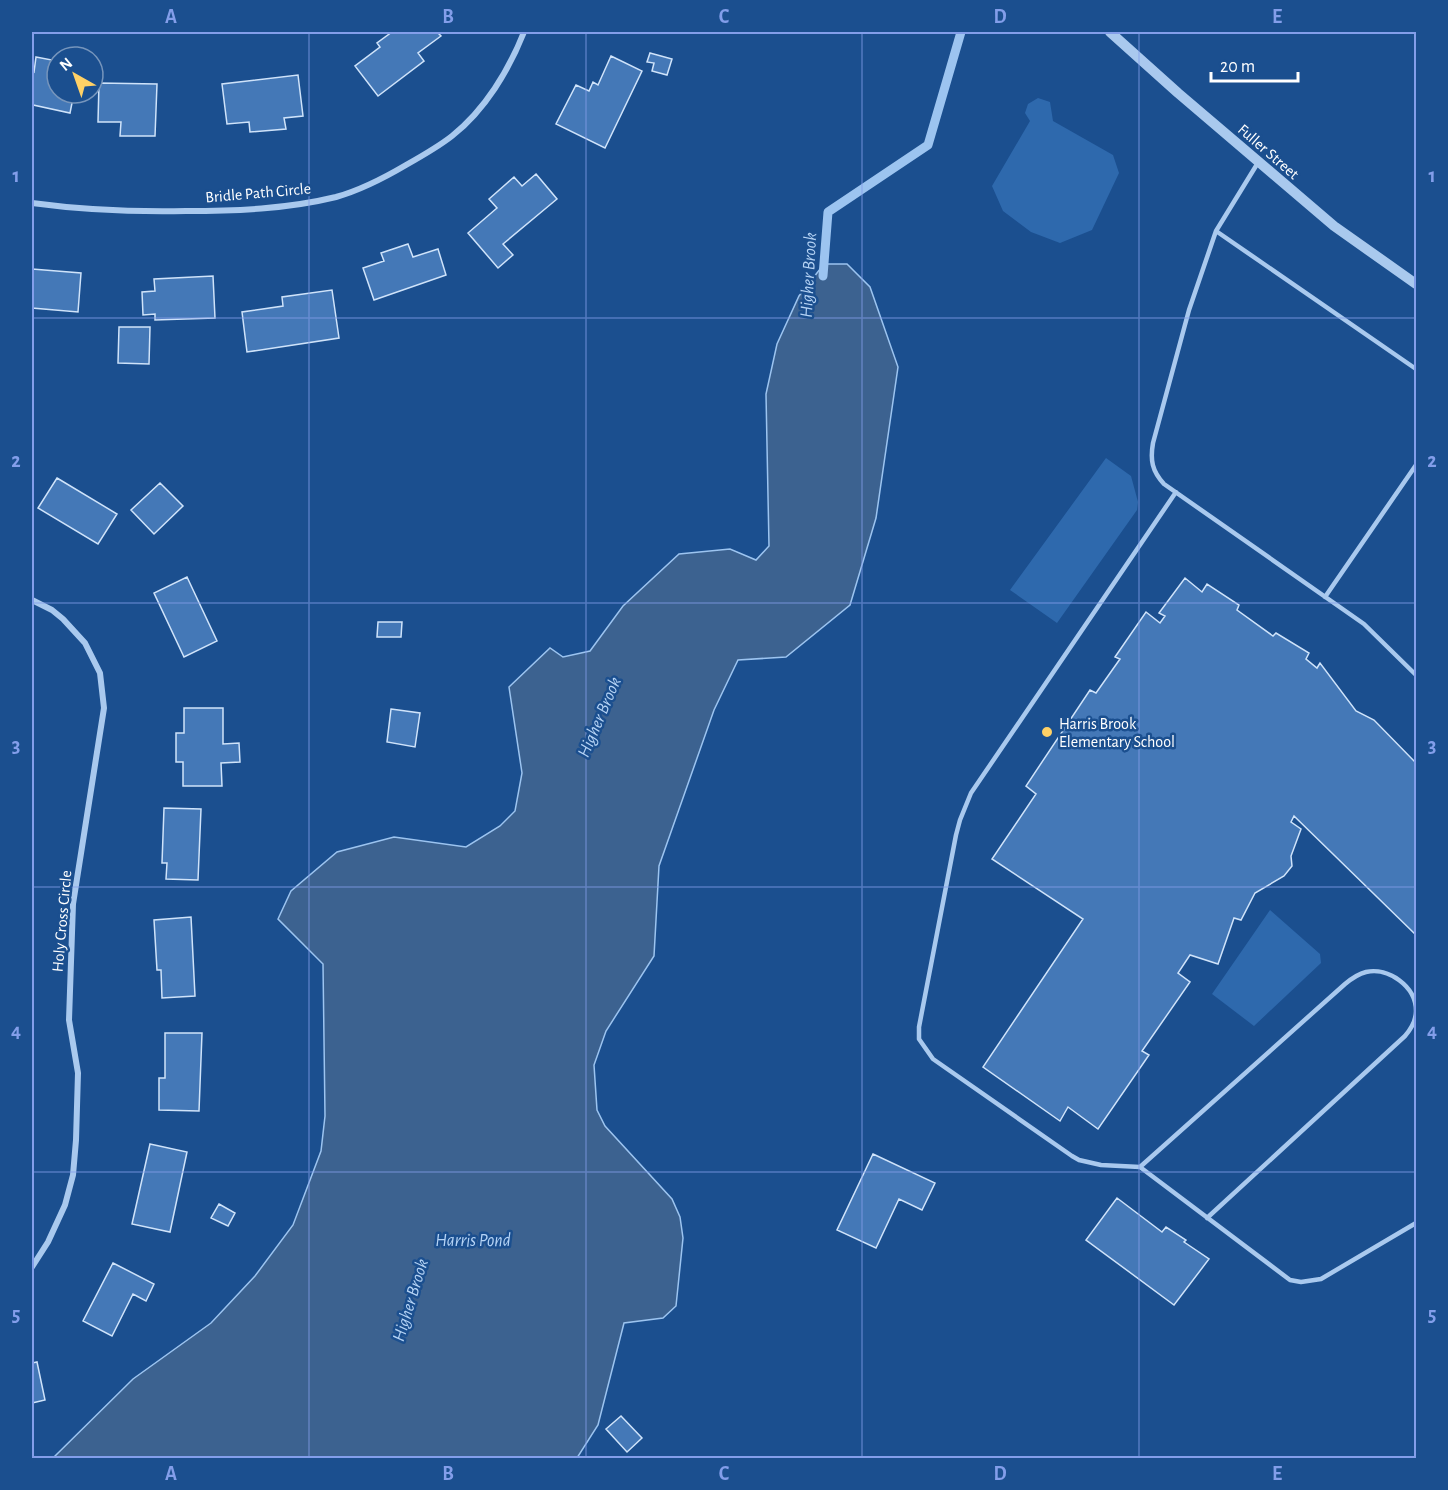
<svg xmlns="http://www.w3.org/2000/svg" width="1448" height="1490" font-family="'Alegreya Sans',sans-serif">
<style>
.green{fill:#2e69ad}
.water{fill:#3c6290;stroke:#9cc4f0;stroke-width:1.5}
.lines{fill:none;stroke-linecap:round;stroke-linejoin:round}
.stream{stroke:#9cc4f0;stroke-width:9}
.building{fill:#4478b7;stroke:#cfe3fa;stroke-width:1.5}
.service{stroke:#a9c9ee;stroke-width:4.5}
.minor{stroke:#a9c9ee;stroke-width:6}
.tertiary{stroke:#a9c9ee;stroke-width:10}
.grid{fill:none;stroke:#839eea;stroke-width:1.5;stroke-opacity:0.55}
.poi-dot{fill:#ffd166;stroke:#1b4f8f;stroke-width:2}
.labels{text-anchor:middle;stroke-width:5;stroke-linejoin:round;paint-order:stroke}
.street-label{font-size:16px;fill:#fff;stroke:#1b4f8f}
.poi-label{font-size:16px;fill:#fff;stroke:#1b4f8f;text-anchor:start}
.water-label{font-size:18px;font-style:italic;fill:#b5d3f5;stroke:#1b4f8f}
.neatline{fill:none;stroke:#839eea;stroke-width:2}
.grid-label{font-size:20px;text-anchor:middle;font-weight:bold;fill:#839eea}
</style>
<rect width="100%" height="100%" fill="#1b4f8f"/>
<path class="green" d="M1038,98L1050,102L1053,121L1113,155L1119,173L1092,230L1060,243L1031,232L1003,211L992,186L1030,121L1025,113L1028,104Z
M1106,458L1131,476L1138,502L1137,510L1057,623L1010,590Z
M1270,910L1320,954L1321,963L1254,1026L1212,994Z"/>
<path class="water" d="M824,264H847L870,287L898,367L876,518L850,605L786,657L738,660L714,710L659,866L654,956L606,1031L594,1065L597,1110L605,1126L672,1199L680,1217L683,1238L676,1306L663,1318L624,1323L598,1425L577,1458H53L133,1379L211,1323L255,1276L293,1225L321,1151L325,1116L323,964L278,919L291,891L337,852L394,837L466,847L500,826L515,811L522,773L509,687L550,648L563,657L590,651L623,606L679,554L730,549L756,560L769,546L766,394L777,344L799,296Z"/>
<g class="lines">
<path class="stream" d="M823,276L828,212L928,145L961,32"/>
</g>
<path class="building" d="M392,32H437L441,36L418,53L424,61L378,96L355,66L380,47L377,43Z
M650,53L672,59L667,75L652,71L654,63L647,62Z
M611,56L642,71L605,148L556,124L576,85L589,91L593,82L598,85Z
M36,57L52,60L50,69L57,71V93H74L70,113L33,105L32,114V71L34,72Z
M298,75L303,116L284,118L286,129L250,132L249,122L227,124L222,84Z
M99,83L157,84L155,136H120L121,122H98Z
M536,174L557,199L503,244L513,255L498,268L468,233L497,208L489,199L514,177L522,186Z
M408,244L413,257L438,249L446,275L374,300L363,268L384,261L381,253Z
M32,269L81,273L78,312L32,308Z
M213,276L215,318L155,320V314L143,315L142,292L155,291L154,279Z
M332,290L339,338L247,352L242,312L283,306L282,297Z
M119,327H150L149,364L118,363Z
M57,478L117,514L98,544L38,508Z
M160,483L183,506L154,534L131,510Z
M187,577L217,641L184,657L154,593Z
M1185,578L1202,592L1207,584L1239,605L1237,610L1273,636L1276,633L1309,653L1306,659L1317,668L1320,663L1356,711L1374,720L1416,763V935L1294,816L1291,822L1301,829L1291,856L1292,866L1284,876L1255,893L1241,920L1234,918L1218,964L1190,955L1178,973L1190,982L1142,1051L1149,1055L1098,1129L1068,1107L1060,1121L983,1067L1083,919L992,859L1036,794L1026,786L1090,690L1096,693L1120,659L1115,657L1146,612L1160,623L1165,616L1159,613Z
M378,622H402L401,637H377Z
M184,708H223V744L239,743L240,762L221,763L222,786H183V762H176V733H184Z
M391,709L420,713L415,747L387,742Z
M164,808L201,809L198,880L166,879L167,863H162Z
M191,917L195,996L162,998L161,970H157L154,920Z
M165,1033H202L199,1111L159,1110V1078H165Z
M150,1144L187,1152L170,1232L132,1224Z
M873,1154L935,1183L922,1210L899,1199L876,1248L837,1230Z
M1117,1198L1162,1232L1166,1227L1186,1240L1184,1242L1209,1259L1174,1305L1086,1240Z
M219,1204L235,1213L228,1226L211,1218Z
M113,1263L154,1284L146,1301L133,1294L112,1336L83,1321Z
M37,1362L45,1400L32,1403V1363Z
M621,1416L642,1438L627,1452L606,1429Z"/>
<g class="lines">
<path class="service" d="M1259,161L1216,231L1189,310L1153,443C1150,460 1152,471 1164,484L1364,624L1416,675
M1216,231L1416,369
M1176,492L971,793L960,820L956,835L919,1027V1039L933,1059L1072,1156L1079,1160L1101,1165L1140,1167L1290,1280L1301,1282L1321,1279L1416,1223
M1325,597L1416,465
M1140,1167L1345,984C1351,979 1358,974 1366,972C1388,967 1416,986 1416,1011C1416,1021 1411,1029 1405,1036L1207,1218"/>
<path class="minor" d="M32,203C83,210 134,212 186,211C236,211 287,209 336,197C361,190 384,178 406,165C422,156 438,147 452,136C485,110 509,70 524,32
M32,600L52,610L63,619L85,643L100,673L104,708L73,904L69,1020L78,1073L76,1140L73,1175L65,1205L48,1242L32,1267"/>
<path class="tertiary" d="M1110,32L1178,93L1334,226L1416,284"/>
</g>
<path class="grid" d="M309,32V1458M586,32V1458M862,32V1458M1139,32V1458M32,318H1416M32,603H1416M32,887H1416M32,1172H1416"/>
<circle class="poi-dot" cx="1047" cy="732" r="6"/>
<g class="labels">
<g class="street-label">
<text transform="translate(1269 151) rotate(41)" y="6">Fuller Street</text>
<text transform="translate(258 192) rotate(-5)" y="6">Bridle Path Circle</text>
<text transform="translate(61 921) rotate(-85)" y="6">Holy Cross Circle</text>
</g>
<g class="poi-label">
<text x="1059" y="729">Harris Brook<tspan x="1059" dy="18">Elementary School</tspan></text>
</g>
<g class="water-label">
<text transform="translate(808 275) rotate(-87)" y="6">Higher Brook</text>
<text transform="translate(599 717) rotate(-67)" y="6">Higher Brook</text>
<text x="473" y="1246">Harris Pond</text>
<text transform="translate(410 1300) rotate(-73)" y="6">Higher Brook</text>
</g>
</g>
<rect width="1448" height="1490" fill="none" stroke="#1b4f8f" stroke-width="66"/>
<g transform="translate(75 75) rotate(320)"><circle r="28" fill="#1b4f8f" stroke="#7695bc" stroke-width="1.5"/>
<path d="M0-4.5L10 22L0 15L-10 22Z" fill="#ffd166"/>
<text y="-9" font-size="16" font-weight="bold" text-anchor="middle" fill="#ffffff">N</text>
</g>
<path d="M1211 72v9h87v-9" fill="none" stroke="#ffffff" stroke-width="3"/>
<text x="1220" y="72" font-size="18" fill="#ffffff" stroke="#1b4f8f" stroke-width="4.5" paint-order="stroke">20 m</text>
<rect x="33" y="33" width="1382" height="1424" class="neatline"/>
<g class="grid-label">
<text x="171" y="23">A</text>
<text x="448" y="23">B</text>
<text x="724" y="23">C</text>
<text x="1000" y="23">D</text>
<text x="1277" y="23">E</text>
<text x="16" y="182">1</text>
<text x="1432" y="182">1</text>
<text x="16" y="467">2</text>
<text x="1432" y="467">2</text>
<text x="16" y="752">3</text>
<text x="1432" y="752">3</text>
<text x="16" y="1037">4</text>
<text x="1432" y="1037">4</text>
<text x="16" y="1321">5</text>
<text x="1432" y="1321">5</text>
<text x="171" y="1480">A</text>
<text x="448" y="1480">B</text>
<text x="724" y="1480">C</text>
<text x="1000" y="1480">D</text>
<text x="1277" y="1480">E</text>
</g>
</svg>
